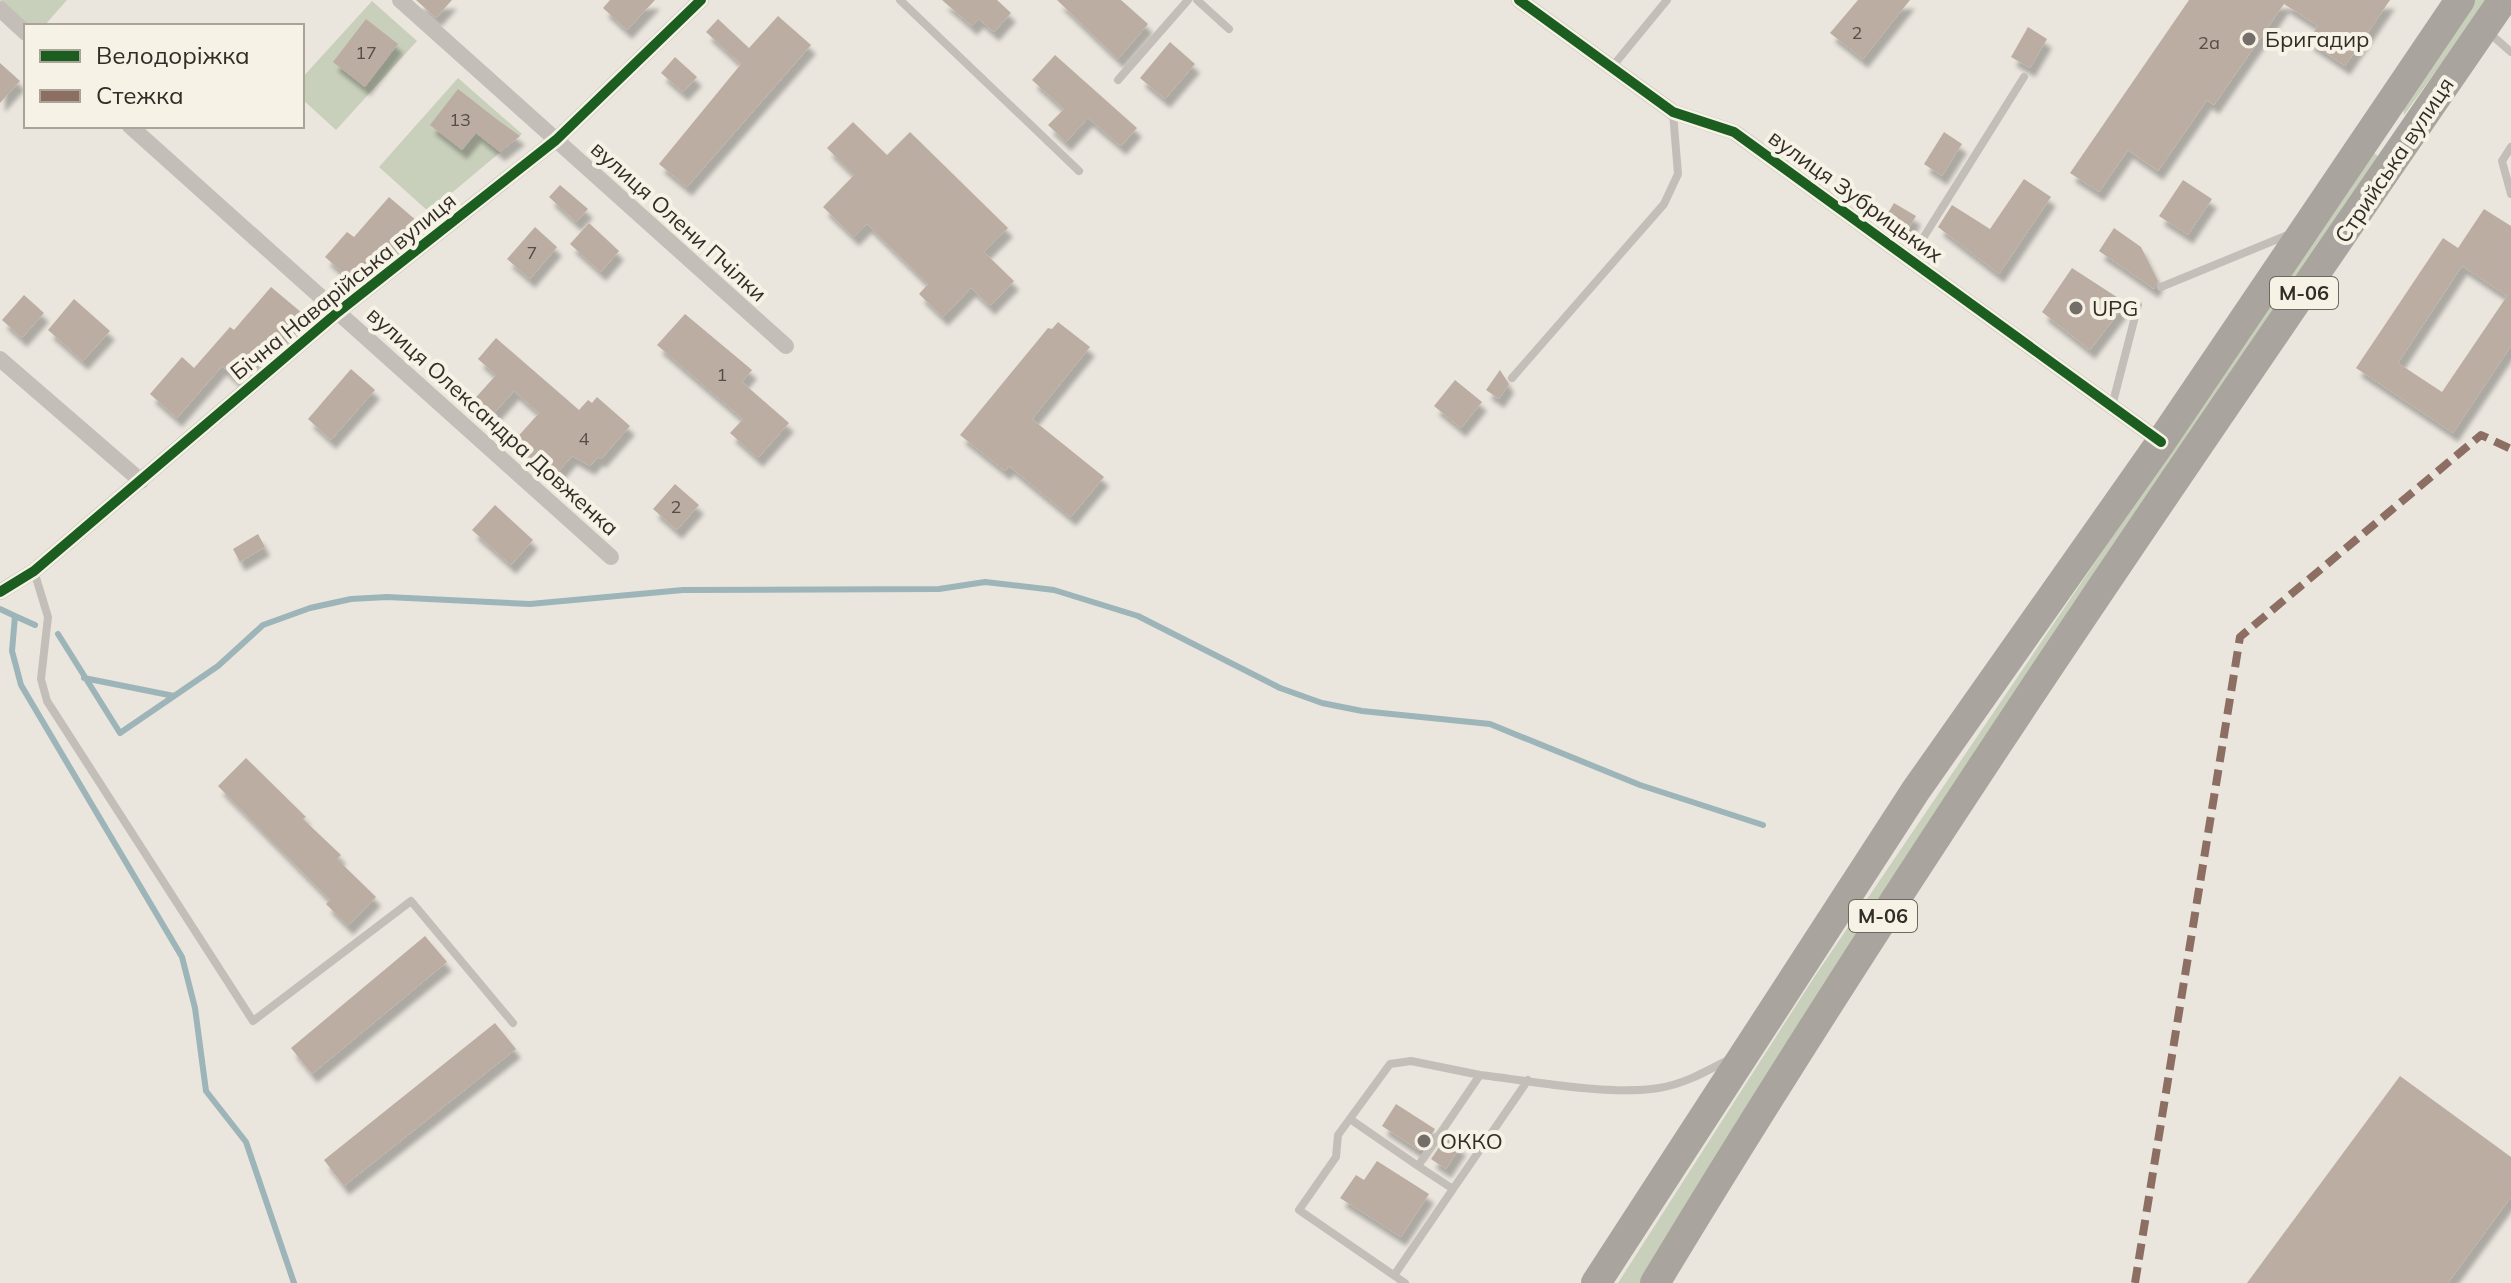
<svg xmlns="http://www.w3.org/2000/svg" width="2511" height="1283" font-family="Mulish,sans-serif">
<style>
.green{fill:#c8cfba}
.lines{fill:none;stroke-linecap:round;stroke-linejoin:round}
.stream{stroke:#9db5b8;stroke-width:6}
.building{fill:#bcada2;fill-rule:evenodd;filter:url(#shadow)}
.lane{stroke:#c3bfb8;stroke-width:8}
.street{stroke:#c3bfb8;stroke-width:16}
.highway{stroke:#a9a59e;stroke-width:30}
.quiet{stroke:#8d6e63;stroke-width:8;stroke-dasharray:16 8;stroke-linecap:butt}
.cycleway-casing{stroke:#f7f2e6;stroke-width:15}
.cycleway{stroke:#1b5e20;stroke-width:10}
.poi-dot{fill:#736e67;stroke:#f7f2e6;stroke-width:3}
.labels{text-anchor:middle;stroke-width:8;stroke-linejoin:round;paint-order:stroke}
.number-label{font-size:18px;fill:#554d46}
.shield{fill:#f7f2e6;stroke:#6e6860;stroke-width:2}
.shield-label{font-size:20px;font-weight:bold;fill:#332d27}
.poi-label{font-size:22px;fill:#332d27;stroke:#f7f2e6;text-anchor:start}
.street-label{font-size:22px;fill:#332d27;stroke:#f7f2e6}
</style>
<defs>
<filter id="shadow"><feDropShadow dx="5" dy="9" stdDeviation="2" flood-color="#0004"/></filter>
</defs>
<rect width="100%" height="100%" fill="#eae6de"/>
<path class="green" d="M0,0H67L44,26H29Z
M2475,0H2488L2404,115L2403,106Z
M372,1L417,41L336,130L302,99V78Z
M458,78L522,134L429,212L379,167Z
M2373,152L2379,157L1640,1283H1618L1813,979Z"/>
<g class="lines">
<path class="stream" d="M0,609L15,616L12,651L21,685L182,957L195,1008L206,1091L246,1142L294,1283
M15,616L35,625
M58,634L120,733L218,666L263,625L310,608L351,599L387,597L530,604L683,590L939,589L985,582L1054,590L1138,616L1280,688L1322,703L1362,711L1490,724L1640,785L1763,825
M84,678L174,696"/>
</g>
<path class="building" d="M416,0H452L436,18Z
M610,0H655L627,30L603,8Z
M942,0H997L1011,13L994,32L979,19L972,26Z
M1057,0H1121L1148,24L1118,59Z
M1858,0H1910L1863,59L1830,33Z
M2189,0H2390L2345,66L2308,41L2318,26L2284,4L2214,105L2207,100L2158,171L2128,150L2099,192L2070,173Z
M778,16L811,45L687,187L659,164L741,64L706,32L718,19L749,48Z
M366,19L398,44L365,87L333,62Z
M2028,27L2047,39L2030,68L2011,57Z
M1170,42L1195,64L1165,99L1140,78Z
M1055,55L1137,128L1121,146L1088,118L1066,142L1048,125L1064,109L1032,80Z
M675,57L697,77L683,92L661,73Z
M0,63L20,81L0,103Z
M458,89L499,121L520,136L500,152L476,133L462,150L430,125Z
M853,122L887,155L910,132L1008,228L984,252L1014,281L990,306L971,288L943,317L919,294L928,284L867,224L854,237L823,207L854,175L827,148Z
M1944,132L1962,144L1942,176L1924,164Z
M2024,179L2051,197L1999,274L1938,227L1952,205L1990,229Z
M2183,180L2212,199L2188,235L2159,216Z
M560,185L588,209L576,222L549,197Z
M389,197L417,221L394,247L388,242L354,282L325,257L347,232L354,237Z
M1894,203L1916,216L1907,231L1885,218Z
M2484,209L2511,226V346L2453,433L2356,368L2443,238L2458,248ZM2462,266L2507,296L2442,392L2398,363Z
M589,223L619,251L601,272L570,244Z
M535,227L557,247L530,279L507,259Z
M2114,228L2141,247L2158,281L2154,289L2099,251Z
M2072,268L2126,303L2090,350L2042,312Z
M271,287L302,313L280,338L276,334L236,379L222,366L177,418L150,394L182,357L194,368L230,327L234,330Z
M24,295L44,313L22,338L2,320Z
M74,299L110,331L83,361L48,330Z
M685,314L752,370L742,382L789,423L758,458L730,433L743,419L657,345Z
M1058,322L1090,347L1032,419L1104,477L1071,517L1009,466L1005,471L960,435L1048,328L1052,329Z
M496,338L579,410L588,400L592,403L597,397L630,426L601,459L598,457L590,466L572,456L559,471L536,451L531,458L513,442L539,413L514,391L488,420L470,404L496,375L478,359Z
M351,369L375,390L331,440L308,419Z
M1500,370L1509,384L1499,399L1486,390Z
M1455,380L1482,402L1461,428L1434,406Z
M675,484L699,505L677,530L653,509Z
M495,505L533,540L511,565L472,530Z
M258,534L265,547L240,562L233,549Z
M246,758L306,817L303,819L341,855L337,859L376,897L348,926L326,904L330,900L218,786Z
M425,936L447,962L312,1074L291,1048Z
M495,1023L516,1049L344,1186L324,1160Z
M2400,1076L2511,1157V1197L2448,1283H2247Z
M1396,1104L1435,1129L1420,1151L1382,1126Z
M1446,1137L1461,1146L1446,1169L1431,1159Z
M1377,1161L1429,1194L1401,1237L1340,1198L1356,1175L1364,1180Z"/>
<g class="lines">
<path class="lane" d="M900,0L1079,171
M1197,0L1229,29
M2487,31L2511,52
M1612,67L1667,0
M1118,80L1188,0
M2511,147L2502,161L2511,194
M1910,259L2024,77
M2161,287L2290,234
M1512,378L1664,204L1678,174L1673,113
M2112,406L2138,305
M34,571L48,617L41,679L47,701L253,1021L411,901L513,1023
M1350,1119L1418,1166
M1453,1189L1528,1080
M1395,1274L1453,1189L1418,1166L1480,1075C1532,1081 1609,1096 1659,1088C1684,1084 1705,1072 1728,1060
M1405,1283L1299,1210L1336,1157L1338,1135L1390,1064L1411,1061L1480,1075"/>
<path class="street" d="M400,0L786,346
M1519,0L1673,112L1734,132L2161,442
M0,9L26,33
M130,126L611,557
M0,359L141,481
M0,592L34,571L338,312L556,140L701,0"/>
<path class="highway" d="M1596,1283L1916,790L2161,442L2460,0
M1655,1283C1920,844 2213,423 2503,0"/>
<path class="quiet" d="M2135,1283L2240,637L2481,435L2511,449"/>
<g class="cycleway-casing">
<path id="cycleway" d="M1519,0L1673,112L1734,132L2161,442
M0,592L34,571L338,312L556,140L701,0"/>
</g>
<use href="#cycleway" class="cycleway"/>
</g>
<g class="poi-dot">
<circle cx="2249" cy="39" r="8"/>
<circle cx="2076" cy="308" r="8"/>
<circle cx="1424" cy="1141" r="8"/>
</g>
<g class="labels">
<g class="number-label">
<text x="1857" y="39">2</text>
<text x="2209" y="49">2а</text>
<text x="366" y="59">17</text>
<text x="460" y="126">13</text>
<text x="532" y="259">7</text>
<text x="722" y="381">1</text>
<text x="584" y="445">4</text>
<text x="676" y="513">2</text>
</g>
<g class="shield">
<rect x="2270" y="277" width="68" height="32" rx="6"/>
<rect x="1849" y="900" width="68" height="32" rx="6"/>
</g>
<g class="shield-label">
<text x="2304" y="300">М-06</text>
<text x="1883" y="923">М-06</text>
</g>
<g class="poi-label">
<text x="2265" y="47">Бригадир</text>
<text x="2092" y="316">UPG</text>
<text x="1440" y="1149">ОККО</text>
</g>
<g class="street-label">
<text transform="translate(2394 160) rotate(-56)" y="8">Стрийська вулиця</text>
<text transform="translate(1856 196) rotate(36)" y="8">вулиця Зубрицьких</text>
<text transform="translate(679 221) rotate(42)" y="8">вулиця Олени Пчілки</text>
<text transform="translate(343 286) rotate(-39)" y="8">Бічна Наварійська вулиця</text>
<text transform="translate(493 421) rotate(42)" y="8">вулиця Олександра Довженка</text>
</g>
</g>
<rect x="24" y="24" width="280" height="104" fill="#f7f2e6" stroke="#a9a39a" stroke-width="2"/>
<rect x="40" y="50" width="40" height="12" fill="#1b5e20" stroke="#a9a39a" stroke-width="2"/>
<text x="96" y="64" font-size="24" fill="#332d27">Велодоріжка</text>
<rect x="40" y="90" width="40" height="12" fill="#8d6e63" stroke="#a9a39a" stroke-width="2"/>
<text x="96" y="104" font-size="24" fill="#332d27">Стежка</text>
</svg>
